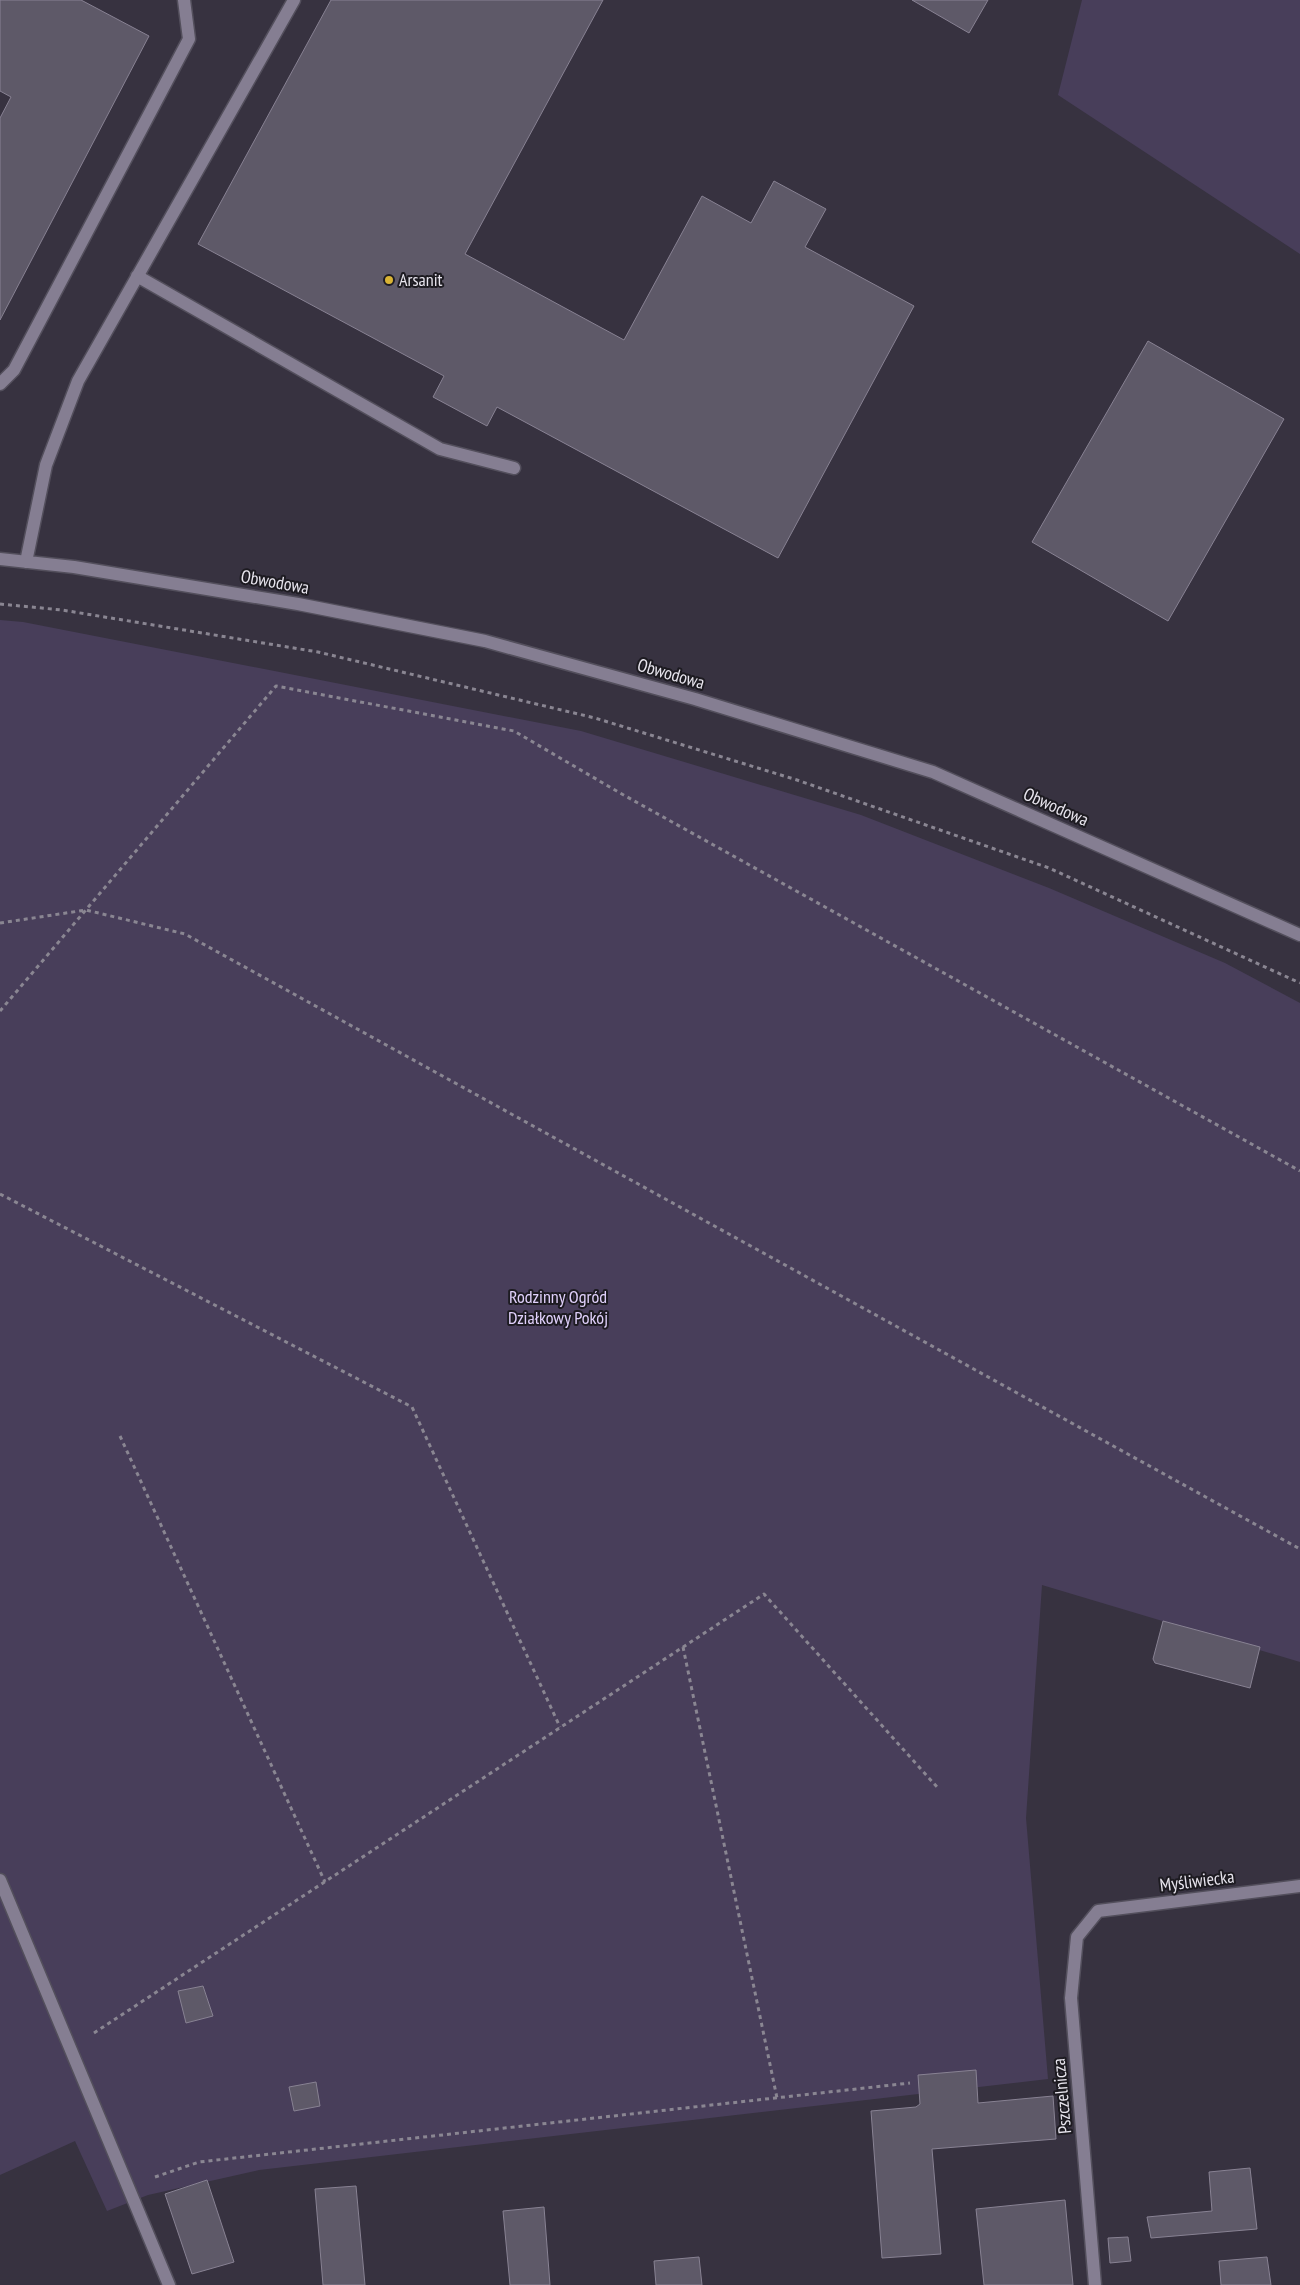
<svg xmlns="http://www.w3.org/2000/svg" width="1300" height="2285" font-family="'PT Sans Narrow',sans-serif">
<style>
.green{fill:#483e5a}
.building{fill:#5e5968;stroke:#888293}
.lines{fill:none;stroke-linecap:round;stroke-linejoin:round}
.minor-casing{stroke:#534f5c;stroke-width:15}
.path{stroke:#8a8692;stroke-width:3;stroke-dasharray:4 4;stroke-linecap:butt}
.minor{stroke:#857e92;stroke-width:12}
.poi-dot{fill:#d9b334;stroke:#1d1b21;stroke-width:2}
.labels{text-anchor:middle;stroke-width:4;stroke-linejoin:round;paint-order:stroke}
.poi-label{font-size:18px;fill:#e8e5ee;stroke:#1d1b21;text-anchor:start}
.street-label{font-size:18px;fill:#e8e5ee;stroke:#1d1b21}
.park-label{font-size:18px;fill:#e1d1fc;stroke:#1d1b21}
</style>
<rect width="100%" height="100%" fill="#373240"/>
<path class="green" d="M1082,0H1300V254L1058,95Z
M0,620L23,622L581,731L861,815L1049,888L1225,963L1300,1003V1662L1042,1585L1026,1818L1048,2079L259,2170L148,2195L107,2211L75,2141L0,2175Z"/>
<path class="building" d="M0,0H81L149,36L0,320V118L11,97L0,91Z
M331,0H603L465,254L624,340L702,196L751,223L774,181L826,209L805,247L914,306L778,558L497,407L487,426L433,397L444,376L198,244Z
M912,0H988L969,33Z
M1148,341L1284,419L1168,621L1032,542Z
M1163,1621L1260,1647L1250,1688L1155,1663L1153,1659Z
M203,1986L213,2016L186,2023L178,1991Z
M976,2070L978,2103L1053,2096L1056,2139L932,2149L941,2254L882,2258L871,2111L916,2107L920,2104L918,2075Z
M316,2082L320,2106L294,2111L289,2087Z
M1250,2168L1257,2229L1151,2238L1147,2217L1212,2211L1209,2172Z
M207,2180L234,2262L192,2274L165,2194Z
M356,2186L365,2285H323L315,2189Z
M1065,2200L1073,2285H984L976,2209Z
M544,2207L550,2285H510L503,2211Z
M1128,2237L1131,2261L1110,2263L1108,2238Z
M699,2257L702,2285H656L654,2261Z
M1267,2257L1271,2285H1221L1219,2261Z"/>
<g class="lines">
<g class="minor-casing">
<path id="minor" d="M137,276L440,449L514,468
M0,384L14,370L189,39L184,0
M0,559L74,567L298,604L485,641L695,699L933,772L1300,935
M26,562L46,465L78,381L294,0
M0,1880L169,2285
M1095,2285L1071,1998L1077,1937L1098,1911L1300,1886"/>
</g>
<path class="path" d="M0,604L62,610L318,652L595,718L797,780L1049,868L1300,983
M0,923L86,910L185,934L1300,1549
M0,1011L276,686L514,731L620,793L1300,1171
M0,1194L412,1407L560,1727
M120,1436L325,1882
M683,1647L777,2098
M94,2033L764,1594L937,1787
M155,2177L199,2162L910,2083"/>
<use href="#minor" class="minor"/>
</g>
<circle class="poi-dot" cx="389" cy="280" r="5"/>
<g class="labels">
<g class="poi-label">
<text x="399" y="286">Arsanit</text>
</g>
<g class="street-label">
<text transform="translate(275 582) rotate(10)" y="6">Obwodowa</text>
<text transform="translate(671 674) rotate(16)" y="6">Obwodowa</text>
<text transform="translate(1056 807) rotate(24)" y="6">Obwodowa</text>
<text transform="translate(1197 1881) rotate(-7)" y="6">Myśliwiecka</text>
<text transform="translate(1062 2096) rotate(-95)" y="6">Pszczelnicza</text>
</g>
<g class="park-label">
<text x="558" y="1303">Rodzinny Ogród<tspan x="558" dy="21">Działkowy Pokój</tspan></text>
</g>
</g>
</svg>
